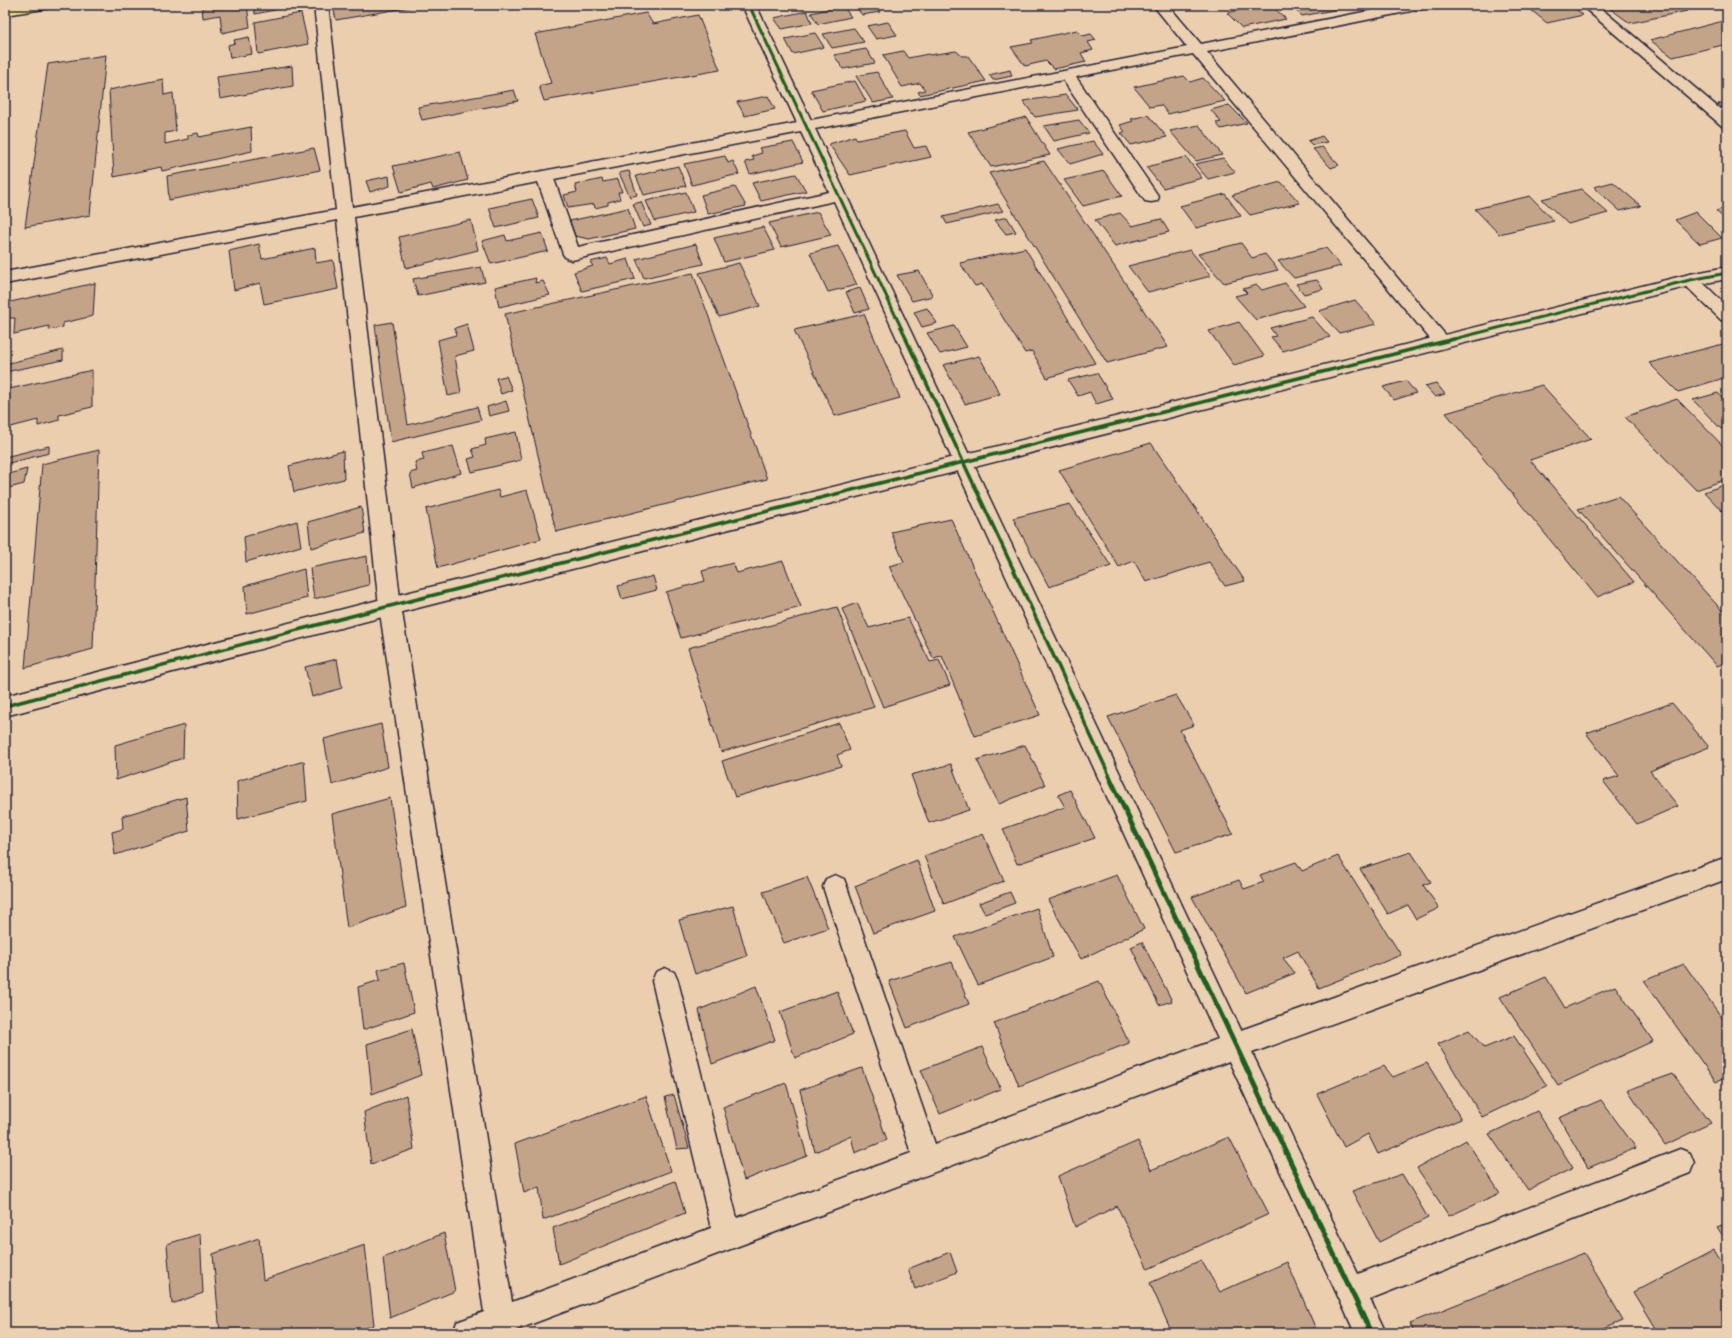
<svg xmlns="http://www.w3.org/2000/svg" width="1732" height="1338" font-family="'Architects Daughter',sans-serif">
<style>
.building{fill:#c4a489;stroke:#22223b}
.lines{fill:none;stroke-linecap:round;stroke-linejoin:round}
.minor-casing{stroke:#22223b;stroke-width:3}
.tertiary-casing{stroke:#22223b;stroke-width:3}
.trunk-casing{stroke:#22223b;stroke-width:3}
.minor{fill:#ebd0b2;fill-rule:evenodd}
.tertiary{fill:#ebd0b2;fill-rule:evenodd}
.trunk{fill:#f7e281;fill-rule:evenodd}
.cycleway-far2-casing{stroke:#ebd0b2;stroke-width:5}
.cycleway-far1-casing{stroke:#ebd0b2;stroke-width:6}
.cycleway-casing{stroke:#ebd0b2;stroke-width:8}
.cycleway-far2{stroke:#1b5e20;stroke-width:3}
.cycleway-far1{stroke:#1b5e20;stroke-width:3.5}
.cycleway{stroke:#1b5e20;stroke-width:5}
</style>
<rect width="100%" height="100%" fill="#ebceae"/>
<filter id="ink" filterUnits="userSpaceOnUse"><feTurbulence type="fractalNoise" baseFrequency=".025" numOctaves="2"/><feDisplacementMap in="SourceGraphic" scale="8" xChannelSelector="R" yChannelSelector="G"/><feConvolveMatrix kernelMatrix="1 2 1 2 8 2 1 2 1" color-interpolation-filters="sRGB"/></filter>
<g filter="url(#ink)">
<path class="building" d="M202,5H247L250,27L222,33L220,15L203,18Z
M254,5H278L279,9L255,14Z
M333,5H422L336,20Z
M855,5H875L880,12L862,15Z
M1262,5H1271L1286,19L1242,28L1227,13Z
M1290,5H1360L1302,16Z
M1525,5H1571L1583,15L1547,23Z
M1605,5H1679L1687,11L1630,23Z
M843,6L851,17L818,24L811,13Z
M807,11L812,23L782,29L774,18Z
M301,13L308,44L258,54L255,22Z
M646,13L653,24L698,15L720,70L544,101L539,86L551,83L535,34Z
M1727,20V44L1673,57L1650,40Z
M888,22L897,35L876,39L867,26Z
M854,28L864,42L832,48L823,34Z
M1077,30L1083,36L1091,34L1096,40L1088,42L1093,50L1081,53L1086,62L1054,69L1046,61L1025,66L1011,47L1033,43L1031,40Z
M815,33L824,47L793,54L785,39Z
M249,37L252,54L230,58L228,45L235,43L234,40Z
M866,49L875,63L843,69L834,55Z
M903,51L908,58L928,54L930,55L956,51L962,56H968L986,81L920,95L918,92L925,90L920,83L902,87L883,55Z
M106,55L90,215L25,227L48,64Z
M292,66L293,86L220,99L217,77Z
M1010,70L1012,76L993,80L989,75Z
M877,72L893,99L873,103L856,76Z
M1184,76L1190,82L1203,78L1225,101L1168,114L1161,105L1150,107L1134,87Z
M163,79L164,95L173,93L176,131L165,133V144L188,139V135L198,133L199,137L251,127L252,151L162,171L161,167L114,177L109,90Z
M855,81L866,101L823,111L811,90Z
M514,90L518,101L422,120L418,107Z
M1066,95L1078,110L1035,117L1023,101Z
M768,96L775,109L745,116L737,102Z
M1727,102V112L1718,104Z
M1229,105L1247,123L1221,129L1216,123L1221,122L1211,110Z
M1148,115L1167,137L1131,145L1121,133L1125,132L1120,125L1133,121L1131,119Z
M1026,117L1050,155L991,167L968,132Z
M1079,120L1089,133L1054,141L1044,126Z
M1199,125L1222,155L1196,161L1170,131Z
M905,131L914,148L926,146L931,157L850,175L829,144L855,136L857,140Z
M1322,136L1327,142L1312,145L1308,141Z
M1093,141L1103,154L1070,164L1058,149Z
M793,142L803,162L750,174L745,162L754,160L752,156L762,153L759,148Z
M1322,147L1339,165L1331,168L1313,149Z
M314,148L320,170L169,200L167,176Z
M460,152L468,180L433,189L431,184L401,192L393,166Z
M725,156L728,163L733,161L739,174L692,185L684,164Z
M1186,157L1202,178L1163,188L1146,167Z
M1223,158L1235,172L1208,179L1195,164Z
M1044,161L1168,347L1107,363L989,173Z
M678,166L686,186L644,195L636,176Z
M629,171L637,195L630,197L619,173Z
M1104,171L1122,196L1083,206L1064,180Z
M796,174L806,191L761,201L752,183Z
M389,176L390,186L370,192L366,181Z
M602,179L603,182L618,179L622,192H618L620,199L608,202V205L595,208L594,204L568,208L564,195L577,192L575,185Z
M1281,182L1300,203L1250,215L1232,195Z
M1613,182L1641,206L1620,211L1594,187Z
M735,187L746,206L708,214L701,195Z
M1581,189L1608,213L1568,224L1542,199Z
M686,192L694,212L655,221L646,201Z
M1225,194L1241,216L1196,228L1180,206Z
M1530,196L1554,221L1499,234L1475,209Z
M532,199L539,218L496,228L489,208Z
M641,202L651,225L643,227L633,204Z
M998,204L1003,211L947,224L943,217Z
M1727,207V221L1716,211Z
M628,208L635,229L589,239L575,236L570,221Z
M818,212L831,235L781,247L769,223Z
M1696,212L1722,238L1700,244L1675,220Z
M1120,213L1132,226L1161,219L1169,232L1115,246L1095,220Z
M1007,217L1016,232L1006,234L995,220Z
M471,220L478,250L406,268L399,237Z
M763,227L775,250L724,262L714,238Z
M542,233L548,251L491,264L482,241L505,235L507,241Z
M1241,243L1252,258L1265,254L1278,270L1224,283L1198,254Z
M259,244L262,259L315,248L316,263L333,260L338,289L264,304L260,283L234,290L229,251Z
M696,244L703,264L644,278L636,259Z
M838,246L857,285L828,292L810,253Z
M1025,248L1095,363L1047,378L1032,351L1025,353L982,284L975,286L960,263Z
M1326,248L1341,266L1294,278L1278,261Z
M1190,250L1211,276L1148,292L1128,266Z
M607,258L610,264L628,259L635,279L582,291L574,272L593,266L590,262Z
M739,263L760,306L719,317L699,273Z
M481,267L485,282L418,296L413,279Z
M919,271L933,296L912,301L897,275Z
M693,273L767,479L556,532L505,314Z
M536,278L535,283L543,281L550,295L499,307L495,287Z
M1317,280L1323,289L1304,294L1296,284Z
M95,283L93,316L63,323V327L49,330V326L14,334L15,318H5L6,303Z
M1285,283L1304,306L1256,320L1235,296L1247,293L1243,289L1257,285L1262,290Z
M860,288L869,309L855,313L846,292Z
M1355,300L1376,324L1339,333L1319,311Z
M927,308L937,323L922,327L914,312Z
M864,314L900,398L835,416L794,330Z
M1312,317L1330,337L1283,351L1271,337L1276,336L1270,328Z
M392,322L408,425L477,407L481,420L391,442L375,325Z
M1239,322L1264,356L1234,365L1209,331Z
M467,324L474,351L455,356L461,393L448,396L438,340L456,335L455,328Z
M954,326L967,347L940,354L927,333Z
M1723,344L1727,348V377L1678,392L1649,363Z
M63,350V360L5,372V364Z
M979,356L1000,394L965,404L943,365Z
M92,370V407L59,415V420L38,426V420L7,428L9,409L5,410V390Z
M1097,373L1113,399L1096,404L1090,392L1078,396L1068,380Z
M506,376L512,390L501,394L496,378Z
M1406,381L1416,393L1394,400L1383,387Z
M1436,383L1445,394L1435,397L1425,386Z
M1542,385L1591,439L1530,460L1634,582L1597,597L1446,413Z
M1718,393L1724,400L1727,399V430L1724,427L1721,429L1693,400Z
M1677,399L1727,450V479L1696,490L1625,417Z
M506,401L509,411L489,416L487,407Z
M516,432L521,460L472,472L468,459L475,457L472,449L486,445L485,439Z
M1151,443L1245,581L1225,586L1209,562L1146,582L1134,561L1119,567L1059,470Z
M49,446V453L5,464V457Z
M453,446L461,473L413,488L410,473L417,471L415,462L424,460L422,453Z
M99,450L93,649L25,668L42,464Z
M343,451L344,479L294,492L289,466Z
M27,469L24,484L5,489V475Z
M1727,484V516L1704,492Z
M498,490L500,497L527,490L541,539L438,568L426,509Z
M1618,496L1727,616V662L1717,666L1578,509Z
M1070,504L1111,566L1049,587L1013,518Z
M361,507L365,533L311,548L308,522Z
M951,519L1040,715L975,736L942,656L933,658L889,566L904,562L891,532Z
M297,521L301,546L246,562L244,537Z
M367,556L369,585L314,599L310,568Z
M783,561L801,607L681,638L666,592L705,581L702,571L733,563L737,573Z
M304,569L307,598L247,614L245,586Z
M653,576L657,590L622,599L618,586Z
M857,603L869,628L908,618L930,662L939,660L950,685L883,707L842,609Z
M837,607L874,707L721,752L688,648Z
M337,659L342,688L312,697L305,667Z
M1176,695L1194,725L1180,730L1233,834L1176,852L1108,717Z
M1672,703L1709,747L1650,771L1678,806L1637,824L1603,781L1619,776L1586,733Z
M839,723L850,750L837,755L841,766L735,797L722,761Z
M381,724L388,767L332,785L324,739Z
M184,725L183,758L116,780L115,745Z
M1025,745L1045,785L999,804L977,760Z
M304,761L307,801L238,819L237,781Z
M951,764L969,810L929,823L911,775Z
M1070,790L1095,838L1017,864L1003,829L1065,807L1058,795Z
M186,797L189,831L115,855L112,832L123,829L122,816Z
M390,798L406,907L347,928L332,814Z
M983,834L1004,881L944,904L924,856Z
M1411,852L1431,882L1423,885L1439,908L1416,919L1408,905L1388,914L1360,869Z
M1338,856L1401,955L1319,988L1298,951L1283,958L1295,973L1246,993L1192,897L1239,880L1244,889L1264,882L1260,875L1296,862L1302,871Z
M917,860L935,911L873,933L855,886Z
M1117,875L1144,929L1081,959L1048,900Z
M807,877L828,928L784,943L763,892Z
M1010,892L1015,903L985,914L979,903Z
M733,906L747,956L695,974L679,920Z
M1037,908L1053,957L978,985L955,937Z
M1142,942L1172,1001L1159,1005L1131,947Z
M952,962L969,1004L907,1028L889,981Z
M404,963L414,1012L363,1030L358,987L380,980L378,970Z
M1684,964L1727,1025V1077L1716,1082L1644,981Z
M1546,977L1565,1008L1615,986L1653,1041L1558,1085L1500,997Z
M1099,981L1129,1043L1019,1086L994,1023Z
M756,986L775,1040L712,1064L699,1010Z
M837,991L853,1034L795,1058L780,1012Z
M412,1029L421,1075L372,1094L367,1044Z
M1469,1030L1484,1048L1514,1036L1547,1086L1482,1117L1438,1044Z
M982,1047L1001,1089L940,1114L921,1070Z
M1427,1063L1461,1119L1378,1154L1368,1134L1344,1147L1317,1094L1384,1066L1393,1077Z
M862,1068L887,1140L855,1153L851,1136L815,1152L800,1090Z
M1673,1074L1711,1123L1665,1145L1628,1090Z
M786,1083L807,1156L744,1180L723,1107Z
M406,1095L414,1149L371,1164L364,1112Z
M674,1095L689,1148L677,1149L665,1097Z
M646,1096L671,1171L543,1220L539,1187L524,1193L515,1144Z
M1601,1100L1636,1148L1588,1168L1559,1118Z
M1537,1111L1573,1168L1528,1190L1489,1134Z
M1229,1137L1269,1214L1148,1269L1117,1206L1075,1227L1058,1176L1138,1141L1151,1170Z
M1466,1140L1500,1193L1449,1216L1417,1168Z
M1402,1174L1428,1218L1379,1242L1352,1191Z
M675,1181L685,1213L559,1264L553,1228Z
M1727,1223V1242L1717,1227Z
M444,1233L455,1291L390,1318L383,1258Z
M200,1234L203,1293L172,1304L167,1244Z
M259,1238L263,1280L365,1245L374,1325L353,1333H220L213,1254Z
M1714,1250L1727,1271V1333H1659L1634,1292Z
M950,1252L957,1272L915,1289L908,1269Z
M1584,1253L1623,1320L1592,1333H1414L1410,1323Z
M1201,1260L1220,1292L1287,1262L1315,1327L1303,1333H1172L1150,1283Z"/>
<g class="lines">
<g class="minor-casing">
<path id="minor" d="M314,5H328L352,207L797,123L742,5H756L811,120L1187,47L1153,5H1168L1201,44L1399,5H1428L1426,8L1421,9L1207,52L1448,338L1451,342L1448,346L1442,348L1436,346L1193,54L1076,77L1159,197L1157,201L1151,202L1145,201L1063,80L815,129L1241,1030L1727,857V879L1252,1053L1358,1274L1680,1149L1690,1153L1694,1163L1690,1173L1370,1299L1386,1333H1355L1229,1061L508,1333H453L457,1322L484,1312L379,606L337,220L5,284V272L336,210ZM801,132L829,192L578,247L554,179ZM538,182L563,254L566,258L572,260L834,201L1218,1039L935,1144L847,887L844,879L835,875L826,879L823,887L911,1153L737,1218L678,981L674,972L665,968L656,972L652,981L711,1228L512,1302L401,606L354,217Z
M1581,5H1597L1727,115V128L1722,126Z
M1690,274L1696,276L1727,306V322L1721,320L1684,284L1681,280L1684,276Z"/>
</g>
<g class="tertiary-casing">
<path id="tertiary" d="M1727,267V279L1690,286L390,615L5,716V696L390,597L1690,274Z"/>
</g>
<g class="trunk-casing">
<path id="trunk" d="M16,5H51L49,8L44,9L5,15V7Z"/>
</g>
<use href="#minor" class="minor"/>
<use href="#tertiary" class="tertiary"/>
<use href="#trunk" class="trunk"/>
<g class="cycleway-far2-casing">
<path id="cycleway-far2" d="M749,5L907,340
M1450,340L1690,280L1727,273"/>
</g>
<g class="cycleway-far1-casing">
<path id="cycleway-far1" d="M906,339L1110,777
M5,706L390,606L1454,339"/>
</g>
<g class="cycleway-casing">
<path id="cycleway" d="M1109,776L1371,1333"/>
</g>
<use href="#cycleway-far2" class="cycleway-far2"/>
<use href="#cycleway-far1" class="cycleway-far1"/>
<use href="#cycleway" class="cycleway"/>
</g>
</g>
<rect width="1732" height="1338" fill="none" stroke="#ebd0b2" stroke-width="20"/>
<rect x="10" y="10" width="1712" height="1318" fill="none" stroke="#22223b" stroke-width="1.5" filter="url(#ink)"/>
</svg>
